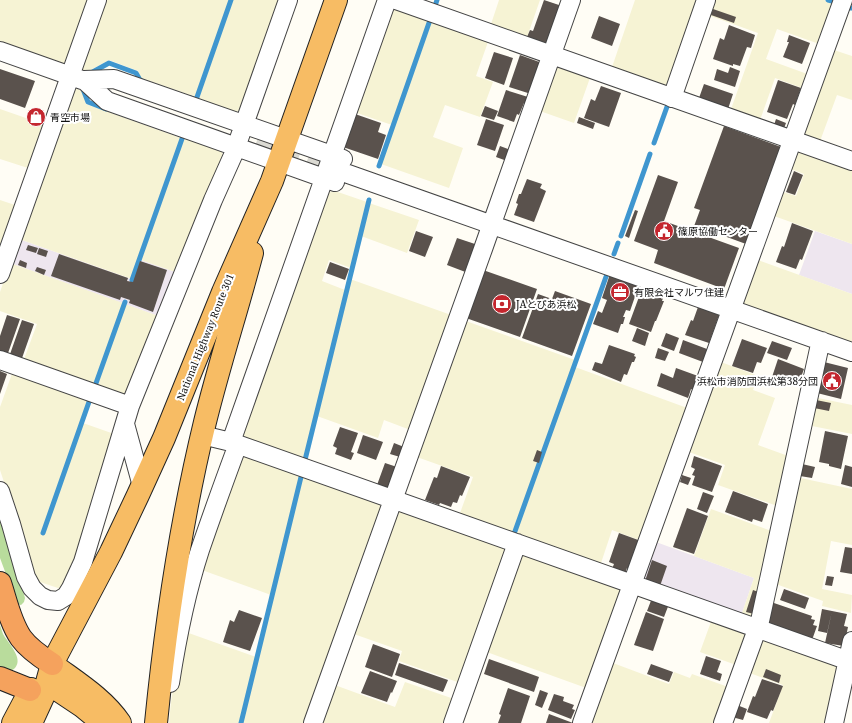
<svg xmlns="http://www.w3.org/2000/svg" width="852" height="723" font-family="'Noto Serif','Noto Sans JP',serif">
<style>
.industrial{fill:#eee6ef}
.farmland{fill:#f6f3d4}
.forest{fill:#b9dc9c}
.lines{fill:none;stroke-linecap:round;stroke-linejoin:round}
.stream{stroke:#3f96cf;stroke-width:5}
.building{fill:#5a524d}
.minor-tunnel{stroke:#dbdad3;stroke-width:18;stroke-dasharray:18 9;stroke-linecap:butt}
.minor-casing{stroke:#444;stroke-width:20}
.trunk-casing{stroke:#222;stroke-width:24}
.motorway-casing{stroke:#222;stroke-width:24}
.minor{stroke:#fff;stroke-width:18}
.trunk{stroke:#f7bc64;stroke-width:22}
.motorway{stroke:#f5a25d;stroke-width:22}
.labels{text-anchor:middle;stroke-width:4;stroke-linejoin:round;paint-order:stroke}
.poi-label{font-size:10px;fill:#111;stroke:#fff;text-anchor:start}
.street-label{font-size:10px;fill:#111;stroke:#fff}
</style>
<rect width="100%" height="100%" fill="#fffdf5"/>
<path class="industrial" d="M815,231L852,244V294L799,275Z
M19,239L134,280L141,260L178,273L161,317L10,263Z
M656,542L754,578L741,616L642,581Z"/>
<path class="farmland" d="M0,0H91L68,65L63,67L0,45Z
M103,0H230L196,97L141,78L138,71L109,60L83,74L80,73Z
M233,0H282L244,108L236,112L198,98Z
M499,0H540L526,40L490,27Z
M635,0H703L672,88L611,70Z
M710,0H824L836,4L822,45L777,29L766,59L810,75L805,89L775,78L759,123L730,112L758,33L705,14Z
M398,7L430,18L392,125L354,112L390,11Z
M432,19L489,39L476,76L493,82L480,117L445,105L433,137L463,148L449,188L381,164Z
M834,50L852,56V100L837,95L819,144L802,138Z
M557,63L591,75L574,123L537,110Z
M72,87L82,91L86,104L181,138L132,279L19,239Z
M0,109L46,125L31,169L0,159Z
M184,138L222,152L224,158L178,273L141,260Z
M798,149L852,168V244L774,216L783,192L796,196L804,174L791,169Z
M335,191L367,202L351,268L329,260L322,281L345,290L304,461L244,440L240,432L324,193Z
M0,200L18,206L0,256Z
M369,203L419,220L407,253L361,236Z
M758,260L852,294V341L851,344L742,305Z
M10,263L123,303L93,387L23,362L37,324L0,311V292Z
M350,279L454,316L413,431L384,420L378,438L317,416Z
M125,304L161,317L130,393L122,397L96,388Z
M463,320L575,360L513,535L459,516L473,477L414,456Z
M721,362L758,376L753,390L775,398L758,445L791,457L780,507L718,485L725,465L689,452Z
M575,367L690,409L642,541L612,530L600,566L515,536Z
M13,371L89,398L42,534H44L83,423L117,435L64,590L37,581L0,470V407Z
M813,397L852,405V434L807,425Z
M243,452L301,473L271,595L199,569Z
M303,474L384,502L308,723H242Z
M796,477L852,489V545L831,541L822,589L852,595L851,613L822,606L823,601L773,583Z
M399,508L509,546L460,683L399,661L402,651L351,633Z
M711,509L774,532L756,618L741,616L754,578L694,556Z
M520,550L622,587L589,689L484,651Z
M712,619L748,631L739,666L700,652Z
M183,631L256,657L239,723H169L171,702L177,664Z
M763,637L837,663L839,667L827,723H769L783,685L747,672Z
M613,663L669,684L674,672L690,678L692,674L731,688L718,723H591Z
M405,682L454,699L445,723H318L332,684L395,707Z"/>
<path class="forest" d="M0,514L25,598L24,602L21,605L17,604L0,558Z
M0,625C1,628 2,631 3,634C8,643 24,658 15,668C10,673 6,671 0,670Z"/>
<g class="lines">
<path class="stream" d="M828,0L832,1
M435,6L437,0
M850,8H852
M89,74L109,63L136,73L140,80L144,82
M83,89L88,102L106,109
M191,98L196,100L231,0
M654,143L668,104
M379,166L430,20
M621,236L650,154
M614,254L618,243
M132,280L183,136L179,134
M95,386L125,302
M305,460L369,200
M43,533L90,399
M514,534L607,274
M241,723L301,477"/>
</g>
<path class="building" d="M544,0L562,6L548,45L527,37L530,30L533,31Z
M713,9L736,17L734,23L711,15Z
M599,16L620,24L612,46L591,38Z
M729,25L755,35L751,48L747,47L740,66L733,64V66L713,59L720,38L724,40Z
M789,35L810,43L802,64L783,57L789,42H787Z
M494,52L513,58L504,85L485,78Z
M520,55L542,63L531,94L509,87Z
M730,67L740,71L735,87L714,80L717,69L728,73Z
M0,69L35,81L25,108L0,99Z
M778,80L801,88L795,105L793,104L787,119L767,112Z
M704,84L733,94L728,109L699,98Z
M601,86L621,93L609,127L584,118L591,99L595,101Z
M506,90L528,97L526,103H524L519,115L517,114L514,122L497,116Z
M485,106L498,111L494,120L481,116Z
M30,112L44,117L42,123L28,118Z
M355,114L381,123L378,132L386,135L378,159L343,147Z
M579,117L595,123L593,129L577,123Z
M486,119L504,125L495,151L477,145Z
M776,119L786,123L783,131L773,128Z
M724,126L781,147L746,244L705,229L704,232L693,229L700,210L694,208Z
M500,146L511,150L507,161L496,157Z
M794,171L803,175L795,195L786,192Z
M658,175L678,182L664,221L739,248L724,289L654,263L658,250L634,241Z
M527,179L542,184L540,188L546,191L534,222L514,215L518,204L516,203L519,194H521Z
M635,210L638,211L629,238L625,236Z
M792,223L813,231L802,260L800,259L796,269L776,262L782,246L784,247Z
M416,231L433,237L425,257L409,251Z
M457,238L478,245L468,273L447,265Z
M28,245L38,248L36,253L26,250Z
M39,248L48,251L46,257L37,254Z
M59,254L128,278L127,281L133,282L140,261L167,270L153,312L129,303L130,300L121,297L120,300L51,276Z
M20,260L27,263L26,268L18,265Z
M330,262L349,269L345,280L326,273Z
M37,267L46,270L44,275L35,271Z
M483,270L537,289L520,337L466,318Z
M610,274L639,285L630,311L626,310L623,317H625L623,324H621L618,333L593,324L598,311L602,313L607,300L602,298Z
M643,286L656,291L654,295L663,298L662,301H664L656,321H655L651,332L629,324Z
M555,291L591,304L572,356L522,338L538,294L552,299Z
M698,307L719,315L709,343L685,335L691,320L693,321Z
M7,315L20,319L7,356L0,354V336Z
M22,320L34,324L21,361L9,357Z
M637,328L649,333L645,346L632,341Z
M666,333L679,338L674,351L661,346Z
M742,339L767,348L761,363L757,362L753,373L732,366Z
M683,340L707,349L703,362L679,353Z
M772,341L792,348L787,360L767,353Z
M609,345L635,354L634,356L636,357L634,362H632L627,375L624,374L621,382L592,370L595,362L602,364Z
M658,348L669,352L665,361L655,358Z
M778,359L804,369L800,380L798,379L796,386L772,377Z
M824,362L848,368L841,399L817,393Z
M676,368L698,376L693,390L691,389L688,398L657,386L661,373L673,378Z
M0,371L7,374L0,394Z
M816,400L831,403L829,411L814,408Z
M340,427L358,433L351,452L354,453L351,460L335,454L337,448L333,446Z
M825,431L848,436L841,469L829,466V464L819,462Z
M363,435L383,442L376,460L357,453Z
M394,443L404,447L400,457L390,454Z
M537,450L542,452L539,463L533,461Z
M694,456L722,466L712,492L692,485L695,476L692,475L695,469L691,467Z
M385,463L400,468L392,491L377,485Z
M802,464L815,467L812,478L800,476Z
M845,465L852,467V487L841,484Z
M441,466L470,477L462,496L460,495L457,503L453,502L451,507L440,503L439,505L425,500L434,477L437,478Z
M682,475L691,478L688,485L680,482Z
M733,491L768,504L762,522L753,519L752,522L725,512Z
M703,492L714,496L707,513L697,509Z
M687,508L708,516L694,554L673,547Z
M619,533L641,541L630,570L627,568L625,574L612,569L614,564L609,562Z
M845,547L852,548V574L840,572Z
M652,560L667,566L660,586L645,581Z
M827,576L834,577L832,586L825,585Z
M784,589L809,598L805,609L780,600Z
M753,590L761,593L754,614L746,612Z
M652,598L669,604L664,617L647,611Z
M771,602L812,616L811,619L815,620L813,625L817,626L812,640L763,622Z
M822,609L832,611L827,633L818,631Z
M239,610L262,618L250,651L223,642L230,620L234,622Z
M832,611L847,614L844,626L848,627L844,646L825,643Z
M646,612L664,619L653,651L634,645Z
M373,644L400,654L392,677L365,667Z
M706,656L721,661L717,672L722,674L720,681L700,674Z
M489,659L539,677L534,692L484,674Z
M399,663L448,680L443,692L395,675Z
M651,664L673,672L669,682L647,674Z
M766,669L781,675L779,683L763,677Z
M370,671L397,681L392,693L391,692L387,702L361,693Z
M762,679L783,686L773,711L771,710L767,719L747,712L753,696L755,697Z
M508,688L530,696L521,723H498L501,715L499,714Z
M540,690L548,693L542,708L535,705Z
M554,694L564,697L563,701L574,705L572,709L575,710L571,719L548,710Z
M737,705L747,709L743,720L732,717Z
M549,714L573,723H546Z"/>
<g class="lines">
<path class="minor-tunnel" d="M231,133L334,169"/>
<g class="minor-casing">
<path id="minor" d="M396,0L852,161
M0,51L82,80
M84,80L114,79L343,159
M84,80L107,101L335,182
M672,98L706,0
M334,169L852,352
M0,274L97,0
M0,360L130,406
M125,424L142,486
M202,435L231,442L852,662
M231,442L387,0
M0,491L11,524L26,577L32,588L40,596L48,600L58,601L66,596L71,588L83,562L130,406L213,200L234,153L288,0
M170,683C177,638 186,593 200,550C212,515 225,479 238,444
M313,723L483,249L571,0
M453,723L517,543
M582,723L843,0
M723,723L760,621L819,349L822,341
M834,723L852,641"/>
</g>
<g class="trunk-casing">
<path id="trunk" d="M52,664C76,682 103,698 120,723
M52,666C51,674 49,681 55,688L82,706L93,715L102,723
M13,723L31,689
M31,723L43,697L52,664L111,552L138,495L164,438L223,292L272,181L336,0
M156,723C166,622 181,521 205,422C219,365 237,310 252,253"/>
</g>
<g class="motorway-casing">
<path id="motorway" d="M0,583C6,601 10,622 21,638C29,649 41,657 52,664
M0,678L30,690"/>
</g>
<use href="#minor" class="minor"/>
<use href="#trunk" class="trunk"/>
<use href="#motorway" class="motorway"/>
</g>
<defs>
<g id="shop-disc" transform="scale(1)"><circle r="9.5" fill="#c4262e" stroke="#fff"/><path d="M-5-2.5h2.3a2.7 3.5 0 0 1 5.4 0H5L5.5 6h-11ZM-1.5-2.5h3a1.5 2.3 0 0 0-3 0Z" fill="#fff"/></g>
<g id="civic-disc" transform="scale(1)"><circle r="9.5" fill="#c4262e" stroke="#fff"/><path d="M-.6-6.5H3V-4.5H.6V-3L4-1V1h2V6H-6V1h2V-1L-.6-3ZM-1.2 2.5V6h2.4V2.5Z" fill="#fff"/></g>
<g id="office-disc" transform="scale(1)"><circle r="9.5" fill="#c4262e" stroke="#fff"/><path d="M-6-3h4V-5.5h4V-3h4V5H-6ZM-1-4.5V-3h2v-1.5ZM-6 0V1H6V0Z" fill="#fff"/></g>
<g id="bank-disc" transform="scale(1)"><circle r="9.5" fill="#c4262e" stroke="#fff"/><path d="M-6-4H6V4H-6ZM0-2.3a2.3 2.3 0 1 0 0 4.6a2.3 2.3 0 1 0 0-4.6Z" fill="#fff"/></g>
</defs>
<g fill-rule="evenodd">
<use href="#shop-disc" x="36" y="117"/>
<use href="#civic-disc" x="664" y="231"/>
<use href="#office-disc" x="620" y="292"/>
<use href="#bank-disc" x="502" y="304"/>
<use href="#civic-disc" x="832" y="381"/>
</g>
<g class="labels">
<g class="poi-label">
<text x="50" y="121">青空市場</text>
<text x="678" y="235">篠原協働センター</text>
<text x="634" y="296">有限会社マルワ住建</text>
<text x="516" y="308">JAとぴあ浜松</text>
<text x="818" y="385" text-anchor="end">浜松市消防団浜松第38分団</text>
</g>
<g class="street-label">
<text transform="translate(205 337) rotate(-68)" y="4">National Highway Route 301</text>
</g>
</g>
</svg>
